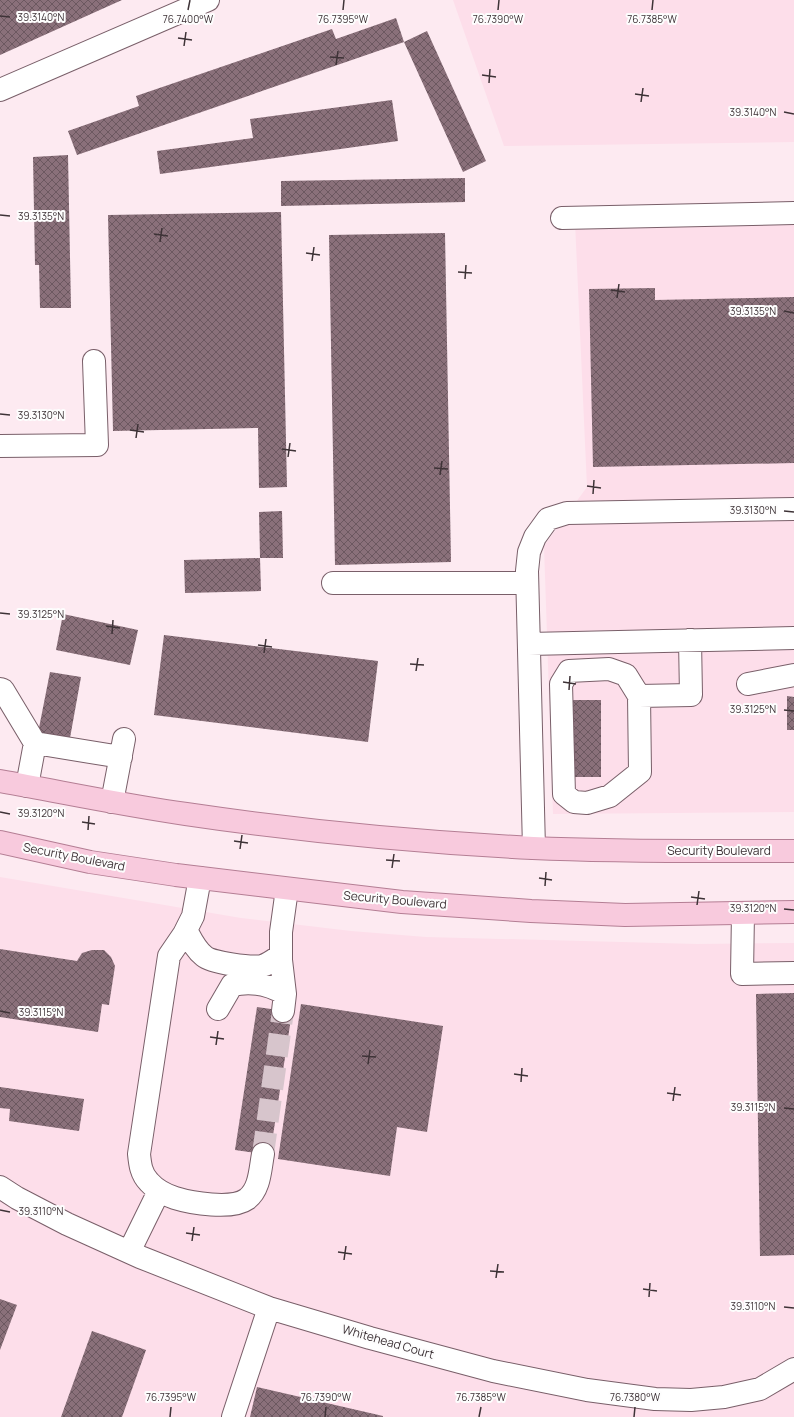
<svg xmlns="http://www.w3.org/2000/svg" width="794" height="1417" font-family="Manrope,sans-serif">
<style>
.built{fill:#fddeea}
.building{fill:url(#building-cross-hatch)}
.lines{fill:none;stroke-linecap:round;stroke-linejoin:round}
.minor-tunnel{stroke:#d7c5cc;stroke-width:22;stroke-dasharray:22 11;stroke-linecap:butt}
.minor-casing{stroke:#795f69;stroke-width:24}
.major-casing{stroke:#b47e94;stroke-width:24}
.minor{stroke:#fff;stroke-width:22}
.major{stroke:#f8cadd;stroke-width:22}
.ticks{fill:none;stroke:#3e3337;stroke-width:1.5}
.labels{text-anchor:middle;stroke-width:4;stroke-linejoin:round;paint-order:stroke}
.street-label{font-size:12px;fill:#3e3337;stroke:#fdfdfd}
.ticks-label{font-size:10px;text-anchor:middle;fill:#3e3337;stroke:#fdfdfd;stroke-width:4;stroke-linejoin:round;paint-order:stroke}
</style>
<defs>
<pattern id="building-cross-hatch" width="8" height="8" patternUnits="userSpaceOnUse"><rect width="8" height="8" fill="#8a707a"/><path d="M0 0l8 8M0 8l8-8" fill="none" stroke="#6c5860"/></pattern>
</defs>
<rect width="100%" height="100%" fill="#fdeaf1"/>
<path class="built" d="M453,0H794V142L504,146Z
M794,217V812L553,814L544,546L587,487L575,222Z
M0,877L241,918L351,931L426,937L697,944L794,943V1417H0Z"/>
<path class="building" d="M0,0H122L0,55Z
M396,18L404,42L77,155L68,131L139,106L136,96L332,29L336,39Z
M427,31L486,161L463,172L404,42Z
M392,100L398,141L160,174L157,151L253,138L250,119Z
M68,155L71,308H40L39,265H35L33,157Z
M465,178V202L281,206V181Z
M281,212L287,487L259,488L258,428L113,431L108,215Z
M445,233L451,562L335,565L329,235Z
M655,288V300L794,297V463L593,467L589,289Z
M282,511L283,558H260L259,512Z
M260,558L261,591L185,593L184,560Z
M63,614L138,630L130,665L56,650Z
M164,635L378,661L368,742L154,715Z
M50,672L81,677L70,738L38,733Z
M787,696L794,697V730H787Z
M570,700H601V777H570Z
M0,949L77,961L82,953L92,950H104L111,957L115,966L109,1005L102,1004L98,1032L0,1017Z
M794,993V1255L760,1256L756,994Z
M301,1004L443,1026L427,1132L397,1127L390,1176L278,1159Z
M257,1007L292,1012L270,1155L235,1150Z
M0,1087L84,1099L79,1131L9,1121L10,1109L0,1108Z
M0,1299L17,1305L0,1350Z
M92,1331L146,1350L122,1417H61Z
M257,1387L383,1416V1417H250Z"/>
<g class="lines">
<path class="minor-tunnel" d="M263,1154L283,1011"/>
<g class="minor-casing">
<path id="minor" d="M0,90L208,0
M562,218L794,213
M0,446L97,445L94,361
M333,583H527
M529,644L794,638
M609,669L626,675L639,696L640,772L610,796L587,803L574,802L564,794L561,684L569,671Z
M748,684L794,675
M0,689L3,690L35,743L121,757
M639,696L691,695L690,640
M27,786L35,743
M112,802L124,739
M534,848L527,571L529,552L535,537L548,519L567,513L794,509
M200,878L193,916L184,934L169,956L139,1154C140,1164 141,1174 149,1182C155,1189 166,1195 175,1198C191,1203 232,1210 247,1199C260,1189 260,1170 263,1154
M743,913L742,974L794,973
M186,930C191,939 195,949 204,956C212,963 251,968 262,966C269,964 275,959 281,955
M218,1009L232,985C250,981 269,984 285,994
M283,1011L285,994L281,960V932L287,889
M0,1187L17,1198L67,1224L140,1257L269,1308L370,1338L493,1371L587,1390L655,1399L691,1400L724,1397L760,1389L794,1369
M129,1252L159,1191
M233,1417L269,1308"/>
</g>
<g class="major-casing">
<path id="major" d="M0,781C62,792 123,805 186,814C301,831 417,842 533,848C620,852 707,851 794,851
M0,842L90,862L176,875L402,902L531,911L625,915L794,912"/>
</g>
<use href="#minor" class="minor"/>
<use href="#major" class="major"/>
</g>
<path class="ticks" d="M188,10L190,0M343,10L344,0M498,10L499,0M652,10L653,0M0,16L10,17M178,38L192,40M184,46L186,32M330,57L344,58M336,65L338,51M482,75L496,77M489,83L490,69M635,94L649,96M641,102L643,88M784,112L794,114M0,215L10,216M154,234L168,236M160,242L162,228M306,253L320,255M312,261L314,247M458,272L472,273M465,279L466,265M611,290L625,292M617,298L619,284M784,311L794,313M0,414L10,415M130,430L144,432M136,438L138,424M282,449L296,451M288,457L290,443M434,468L448,469M440,475L442,461M587,486L601,488M593,494L594,480M784,511L794,512M0,613L10,614M106,626L120,628M112,634L113,620M258,645L272,647M264,653L266,639M410,664L424,665M416,671L418,658M563,682L576,684M569,690L570,676M784,710L794,711M0,812L10,814M82,822L95,824M88,830L89,816M234,841L248,843M240,849L242,835M386,860L400,861M392,868L394,854M539,878L552,880M545,886L546,872M691,897L705,899M697,905L699,891M784,909L794,910M0,1011L10,1013M210,1037L224,1039M216,1045L218,1031M362,1056L376,1057M368,1064L370,1050M514,1074L528,1076M521,1082L522,1068M667,1093L681,1095M673,1101L675,1087M784,1108L794,1109M0,1210L10,1212M186,1233L200,1235M192,1241L194,1227M338,1252L352,1254M344,1260L346,1246M490,1271L504,1272M496,1278L498,1264M643,1289L657,1291M649,1297L650,1283M784,1307L794,1308M170,1417L171,1407M325,1417L326,1407M479,1417L481,1407M634,1417L635,1407"/>
<g class="labels">
<g class="street-label">
<text x="719" y="855">Security Boulevard</text>
<text transform="translate(74 857) rotate(11)" y="4">Security Boulevard</text>
<text transform="translate(395 900) rotate(5)" y="4">Security Boulevard</text>
<text transform="translate(388 1342) rotate(16)" y="4">Whitehead Court</text>
</g>
</g>
<g class="ticks-label">
<text x="41" y="21">39.3140°N</text>
<text x="188" y="23">76.7400°W</text>
<text x="343" y="23">76.7395°W</text>
<text x="498" y="23">76.7390°W</text>
<text x="652" y="23">76.7385°W</text>
<text x="753" y="116">39.3140°N</text>
<text x="41" y="220">39.3135°N</text>
<text x="753" y="315">39.3135°N</text>
<text x="41" y="419">39.3130°N</text>
<text x="753" y="514">39.3130°N</text>
<text x="41" y="618">39.3125°N</text>
<text x="753" y="713">39.3125°N</text>
<text x="41" y="817">39.3120°N</text>
<text x="753" y="912">39.3120°N</text>
<text x="41" y="1016">39.3115°N</text>
<text x="753" y="1111">39.3115°N</text>
<text x="41" y="1215">39.3110°N</text>
<text x="753" y="1310">39.3110°N</text>
<text x="171" y="1401">76.7395°W</text>
<text x="326" y="1401">76.7390°W</text>
<text x="481" y="1401">76.7385°W</text>
<text x="635" y="1401">76.7380°W</text>
</g>
</svg>
